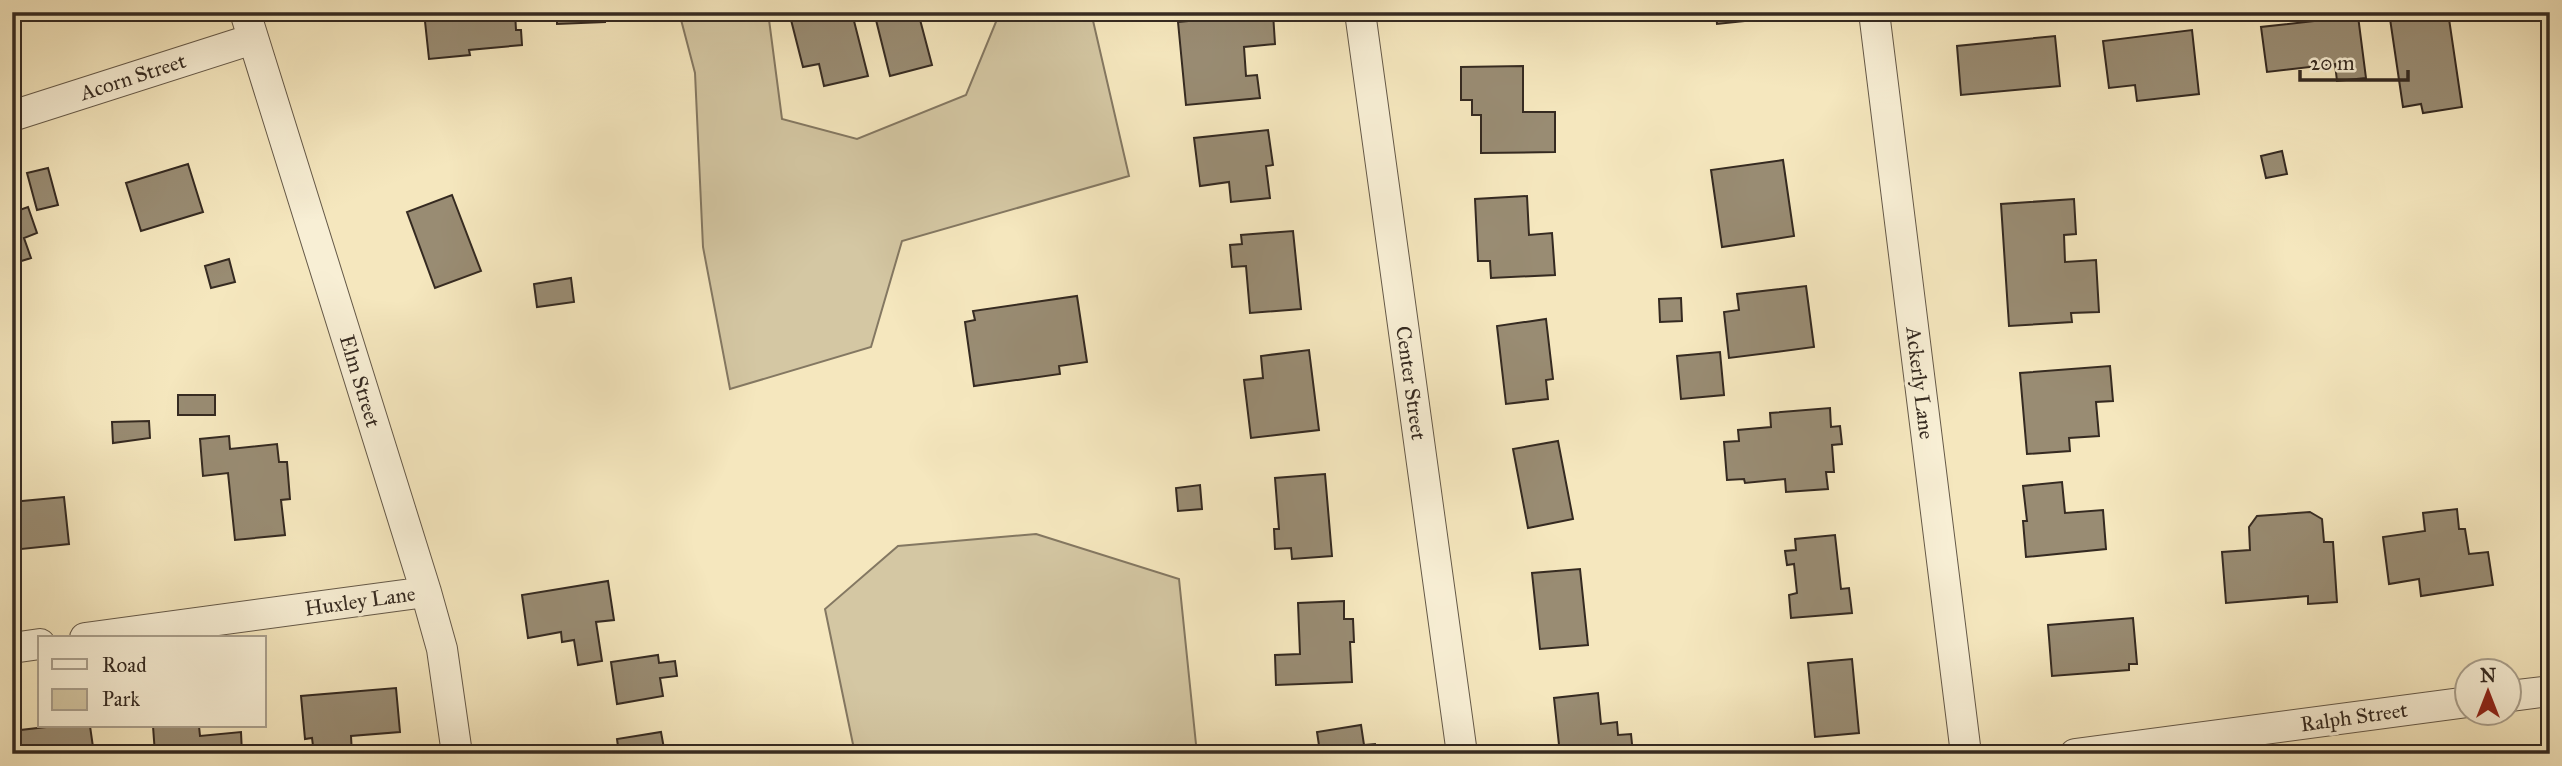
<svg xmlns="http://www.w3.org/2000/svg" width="2562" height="766" font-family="'IM FELL Great Primer',serif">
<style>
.green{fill:#d4c7a3;stroke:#847862;stroke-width:2}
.building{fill:#998c73;stroke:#352a21;stroke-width:2}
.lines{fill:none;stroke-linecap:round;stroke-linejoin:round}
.minor-casing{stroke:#655948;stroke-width:32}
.minor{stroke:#f8efd5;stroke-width:30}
.labels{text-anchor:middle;stroke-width:7;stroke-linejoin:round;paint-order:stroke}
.street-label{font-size:21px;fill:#352a21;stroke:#f8efd5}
</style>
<rect width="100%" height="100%" fill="#f5e7be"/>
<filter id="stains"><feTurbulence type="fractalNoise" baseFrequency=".00286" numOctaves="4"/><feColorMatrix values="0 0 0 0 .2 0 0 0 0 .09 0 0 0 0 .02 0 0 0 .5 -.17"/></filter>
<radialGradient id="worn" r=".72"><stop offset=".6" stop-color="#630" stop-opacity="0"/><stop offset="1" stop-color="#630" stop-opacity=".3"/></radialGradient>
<path class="green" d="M679,12H768L782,119L857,139L966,95L1000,12H1091L1129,176L902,241L871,347L730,389L703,247L695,73Z
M1036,534L1179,579L1197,754H855L825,609L898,546Z"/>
<path class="building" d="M424,12H515L516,30H521L522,45L469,50L470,55L429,59Z
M557,12H605V22L557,24Z
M789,12H918L932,65L890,76L875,16L854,21L868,76L824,86L819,64L803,67Z
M1445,12H1518L1445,18Z
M1716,12H1762L1763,19L1717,24Z
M2389,12H2448L2462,107L2423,113L2421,104L2403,107Z
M1273,13L1275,44L1244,47L1246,76L1257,75L1260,98L1186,105L1178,22Z
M2358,16L2366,78L2337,81L2335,64L2267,72L2261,27Z
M2192,30L2199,94L2137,101L2135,85L2109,88L2103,41Z
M2055,36L2060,86L1961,95L1957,46Z
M1523,66V112H1555V152L1481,153V115H1472V100H1461V67Z
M1268,130L1273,165L1266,166L1270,198L1231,202L1229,182L1200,186L1194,138Z
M2282,151L2287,174L2266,178L2261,156Z
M1783,160L1794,236L1722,247L1711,170Z
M188,164L203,212L141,231L126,183Z
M48,168L58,205L37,210L27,173Z
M452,195L481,271L435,288L407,212Z
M1527,196L1529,235L1552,233L1555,275L1491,278L1490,261H1478L1475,199Z
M2074,199L2076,234L2064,235L2065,262L2096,260L2099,312L2071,313L2072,322L2009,326L2001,204Z
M28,207L37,233L24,238L31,258L12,264V208L14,212Z
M1293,231L1301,309L1250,313L1246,266L1232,267L1230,245L1242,244L1241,235Z
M229,259L235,282L211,288L205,266Z
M571,278L574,302L537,307L534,284Z
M1806,286L1814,347L1729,358L1724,312L1739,310L1737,294Z
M1077,296L1087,362L1059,366L1060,374L974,386L965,322L975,320L973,311Z
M1681,298L1682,321L1660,322L1659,299Z
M1546,319L1553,379L1546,380L1548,399L1506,404L1497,326Z
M1309,350L1319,430L1251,438L1244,380L1263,378L1261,356Z
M1720,352L1724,395L1681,399L1677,356Z
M2110,366L2113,401L2096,402L2099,436L2069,438L2070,451L2027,454L2020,373Z
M178,395H215V415H178Z
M1830,408L1831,427L1840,426L1842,444L1832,445L1834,472H1826L1828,489L1786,492L1785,479L1745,483L1744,479L1727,480L1724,442L1739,441L1738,430L1771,427L1770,413Z
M149,421L150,438L113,443L112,422Z
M229,436L230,449L277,444L279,462H287L290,499L281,500L285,535L235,540L228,473L203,476L200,439Z
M1558,441L1573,519L1528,528L1513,449Z
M1325,474L1332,556L1292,559L1291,548L1275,549L1274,529H1279L1275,478Z
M2062,482L2065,513L2103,510L2106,549L2026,557L2023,521H2027L2023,486Z
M1200,485L1202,509L1178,511L1176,488Z
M64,497L69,544L12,550V502Z
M2457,509L2459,529H2465L2469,554L2488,552L2493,585L2421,596L2419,579L2389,584L2383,537L2425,531L2423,513Z
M2310,512L2322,519L2324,542H2333L2337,602L2308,604V596L2226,603L2222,552L2250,550L2249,527L2257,516Z
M2544,524H2550V584Z
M1835,535L1841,589L1849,588L1852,613L1791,618L1789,595L1797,593L1794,564L1787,565L1785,551L1796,550L1795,539Z
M1580,569L1588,645L1540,649L1532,573Z
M608,581L614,620L596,622L602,661L578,665L574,640L562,642L561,632L528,638L522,595Z
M1344,601V619H1353L1354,642H1350L1352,682L1276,685L1275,655L1300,654L1298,603Z
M2133,618L2137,664H2129V670L2052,676L2048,625Z
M658,655L659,663L675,661L677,676L660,678L663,696L617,704L611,662Z
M1852,659L1859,733L1815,737L1808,663Z
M396,688L400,732L351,736L352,754H314L312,738L305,739L301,696Z
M1598,693L1601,724L1617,722L1618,735L1631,734L1633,754H1560L1554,698Z
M1361,725L1364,745L1375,744L1376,754H1310L1320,752L1317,732Z
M55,726H90L94,754H13L12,731Z
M153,726H199L200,736L241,732L242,754H155Z
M661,732L665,754H619L617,739Z"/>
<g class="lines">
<g class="minor-casing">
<path id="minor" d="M245,12L426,592L442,649L457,754
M1360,12L1462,754
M1874,12L1966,754
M12,116L253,39
M85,638L426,592
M12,648L40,644
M2510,696L2550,691
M2075,754L2468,702"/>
</g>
<use href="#minor" class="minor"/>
</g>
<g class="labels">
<g class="street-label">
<text transform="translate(133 77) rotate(-18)" y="7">Acorn Street</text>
<text transform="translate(360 381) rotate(73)" y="7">Elm Street</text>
<text transform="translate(1411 383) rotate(82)" y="7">Center Street</text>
<text transform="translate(1920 383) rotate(83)" y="7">Ackerly Lane</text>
<text transform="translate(360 601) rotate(-8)" y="7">Huxley Lane</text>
<text transform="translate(2354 717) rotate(-8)" y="7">Ralph Street</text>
</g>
</g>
<rect width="2562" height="766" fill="none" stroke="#f5e7be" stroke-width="42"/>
<rect x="14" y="14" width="2534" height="738" fill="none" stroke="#352a21" stroke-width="3.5"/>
<rect x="21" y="21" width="2520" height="724" fill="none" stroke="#352a21" stroke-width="2"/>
<rect x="38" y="636" width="228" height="91" fill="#f8efd5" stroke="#aaa08d" stroke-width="2"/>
<rect x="52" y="659" width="35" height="10" fill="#f8efd5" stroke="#aaa08d" stroke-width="2"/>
<text x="102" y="672" font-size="21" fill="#352a21">Road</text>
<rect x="52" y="689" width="35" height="21" fill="#d4c7a3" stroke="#aaa08d" stroke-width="2"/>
<text x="102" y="706" font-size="21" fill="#352a21">Park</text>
<g transform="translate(2488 692)"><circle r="33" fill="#f8efd5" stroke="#aaa08d" stroke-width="2"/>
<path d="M0-5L12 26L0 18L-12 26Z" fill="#8f2418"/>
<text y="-10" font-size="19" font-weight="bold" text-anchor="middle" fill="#352a21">N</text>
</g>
<path d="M2300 70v10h108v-10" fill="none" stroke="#352a21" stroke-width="3.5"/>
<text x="2310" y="70" font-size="21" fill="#352a21" stroke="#f8efd5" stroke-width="5" paint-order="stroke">20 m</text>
<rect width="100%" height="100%" filter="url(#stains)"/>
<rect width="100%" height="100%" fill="url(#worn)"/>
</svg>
